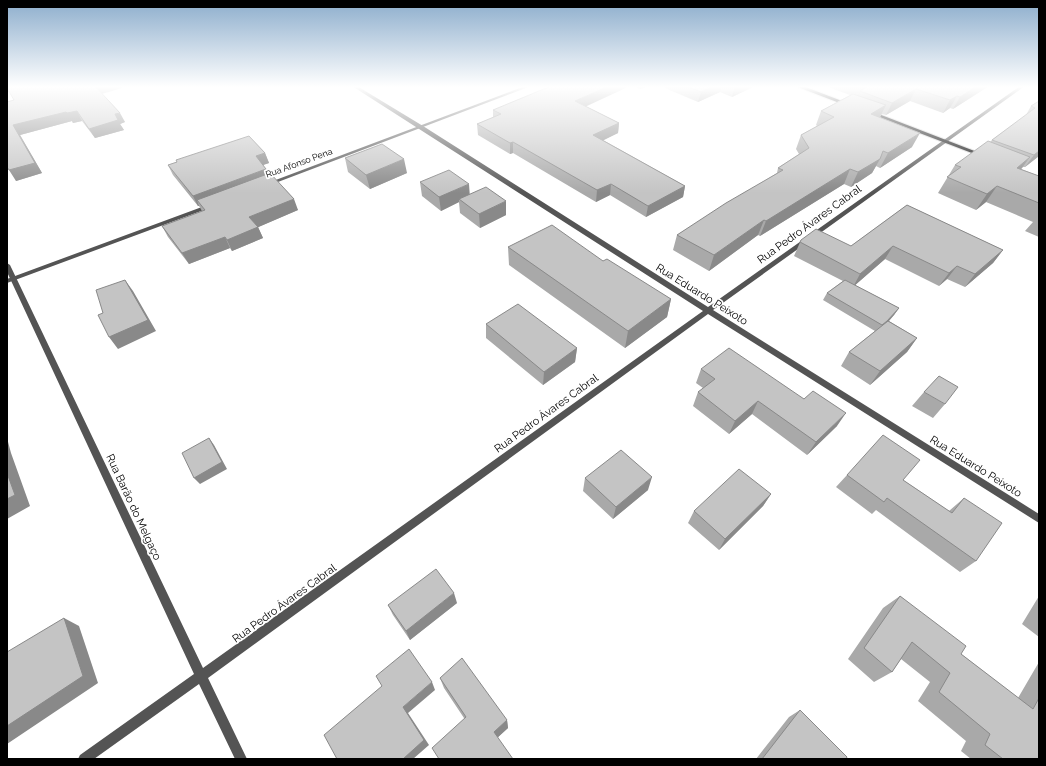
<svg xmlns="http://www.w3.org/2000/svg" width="1046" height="766" font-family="Raleway,sans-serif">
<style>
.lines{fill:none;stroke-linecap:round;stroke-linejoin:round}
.primary-casing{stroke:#dbdbdb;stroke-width:2}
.minor{fill:#545454;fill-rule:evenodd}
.tertiary{fill:#545454;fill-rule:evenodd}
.primary{fill:#000;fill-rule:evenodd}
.wall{fill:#a9a9a9}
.shaded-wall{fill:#898989}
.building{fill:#c4c4c4;stroke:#898989}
.labels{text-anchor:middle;stroke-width:3.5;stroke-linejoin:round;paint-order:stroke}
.far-street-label{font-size:9px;fill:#000;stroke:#fff}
.street-label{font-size:11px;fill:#000;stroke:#fff}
</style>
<rect width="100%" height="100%" fill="#fff"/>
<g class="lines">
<g class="primary-casing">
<path id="primary" d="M795,86H803L855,106L850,107Z
M867,111H871L990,157L985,158L867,113Z"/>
</g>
<path class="minor" d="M24,86H31L7,92V90Z
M352,86H357L423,126L708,307L1020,86H1025L713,310L1039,514V523L708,314L208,678L247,759H235L199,684L94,759H78L80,755L194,674L7,272V263L10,265L203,668L703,311Z"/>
<path class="tertiary" d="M525,86H531L270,185L265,184Z
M210,204L213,206L212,207L7,283V279Z"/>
<use href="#primary" class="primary"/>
</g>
<path class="wall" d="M633,86H650L640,89Z
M660,86H755L732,97L720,92L698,102Z
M825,86H989L953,109L950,108L943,113L910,101L886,115L882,114L880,117L912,147L880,168L876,166L872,173L851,187L844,184L760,236L758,235L709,271L673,250L677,235L777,173L778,168L799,154L796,149L801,135L817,126L816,125L821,111L850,95Z
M122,88L102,94L125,122L120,124L124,130L95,138L82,121L73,123L72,121L20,135L42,173L16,181L7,102Z
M1039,101V156L1025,167H1023L1021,169L1039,176V237L1025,231L1033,222L986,202L976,210L938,193L955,165L990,142L992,140L1026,115L1031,106Z
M585,106L619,123L618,133L603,140L685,186L683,197L646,217L610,195L596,202L513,153L510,154L478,135L477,124L493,118V110Z
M265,153L269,163L263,165L268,174L298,210L258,227L263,238L232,251L230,248L189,264L168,237L162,226L202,211L199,206H198L173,175L168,165L177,162L176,160Z
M345,158L407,173L370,189L348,172Z
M420,182L470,195L506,215L480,228L460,213L459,202L441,211L422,196Z
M907,205L1003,250L993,263L965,287L947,279L939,286L885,259L855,285L899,308L894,315L889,321L917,338L907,352L870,385L841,366L849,352L875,331L823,300L827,293L843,281L794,256L801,240L851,246Z
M508,247L603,261L671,299L667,317L625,348L509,265Z
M486,324L577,348L575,362L543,385L486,338Z
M701,369L837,426L807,455L752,414L729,434L693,406L698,392L703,388L696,383Z
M924,392L945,404L933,418L912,406Z
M847,475L903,480L949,511L964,498L976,561L960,572L876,510L872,514L836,487Z
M585,478L648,490L613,519L583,491Z
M771,494L763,506L719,550L688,523L694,511Z
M900,596L961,654L1018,698L1039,662V757L1038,759H971L961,751L966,741L918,701L930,682L901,659L892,672L874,682L848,659L883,608Z
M1039,596V637L1022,624Z
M457,603L410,640L393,615L388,605Z
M440,678L507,720L508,728L498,737L464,718L444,688Z
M800,710L846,759H756L789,717Z"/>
<path class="shaded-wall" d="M94,86H121L122,88L99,94Z
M609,86H630L574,112L575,101Z
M640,86H650L640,89Z
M714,86H722L720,92L698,102L701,92Z
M735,86H755L732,97Z
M977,86H989L953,109L960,97Z
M916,89L910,101L886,115L892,103Z
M957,96L950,108L943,113L950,100Z
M886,105L879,119L871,114Z
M77,111L82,121L73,123L72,121L20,135L42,173L16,181L9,170L13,125L66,112Z
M120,113L125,122L120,124L124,130L95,138L89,129L115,114Z
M619,123L618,133L592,146L593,135Z
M920,133L912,147L880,168L888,153Z
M513,142V153L510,154V143Z
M1039,151V156L1025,167L1034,155Z
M265,153L269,163L260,166L256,156Z
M1030,157L1019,172L1017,168Z
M404,159L407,173L370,189L366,175Z
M880,159L872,173L851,187L858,172Z
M266,169L270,179L197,200L199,206H198L193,196Z
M850,169L844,184L760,236L766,221Z
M469,184L470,198L459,199V202L441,211L439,197Z
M611,184L610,195L596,202L597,190Z
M685,186L683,197L646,217L648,206Z
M997,186L986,202L976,210L987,194Z
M294,199L298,210L254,229L249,217Z
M506,201V215L480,228L479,214Z
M764,220L758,235L709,271L714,255Z
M258,227L263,238L232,251L227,240Z
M225,237L230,248L189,264L182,253Z
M893,246L885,259L853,287L860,274Z
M1003,250L993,263L965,287L975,274Z
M957,266L947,279L939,286L949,273Z
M125,280L133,291L156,331L118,349L109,337Z
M671,299L667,317L625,348L628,331Z
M899,308L894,315L878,333L883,325Z
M917,338L907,352L870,385L880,371Z
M577,348L575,362L543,385L544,372Z
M758,401L752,414L729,434L735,421Z
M846,413L837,426L807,455L816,442Z
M7,438L11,453L30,506L7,519Z
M209,438L214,445L227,469L200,484L194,478Z
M652,477L648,490L613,519L616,507Z
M771,494L763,506L719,550L725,539Z
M454,593L457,603L410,640L406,631Z
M64,618L79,626L98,683L7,744V726Z
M432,682L435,690L408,713L429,745L413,759H403V707Z
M507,720L508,728L496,739L494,732Z"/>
<path class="building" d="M7,86H95L120,113L115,114L118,120L89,129L77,111L67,113L66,112L13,125L35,163L9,170L7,167V102L14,100L7,88Z
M551,86H609L575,101L619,123L593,135L685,186L648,206L611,184L597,190L513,142L510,143L477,124L501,114L493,110Z
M686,86H714L701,92Z
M863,86H977L960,97L957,96L950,100L916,89L892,103L860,91L867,87Z
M853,94L886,105L871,114L920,133L888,153L883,151L880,159L858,172L850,169L766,221L764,220L714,255L677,235L726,203L783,170L778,168L809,148L801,135L834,117L821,111Z
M1039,101V151L1034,155L992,140L1035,108L1031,106Z
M249,136L265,153L256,156L266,169L193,196L168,165L177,162L176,160Z
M988,141L1030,157L1017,168L1039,176V203L997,186L987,194L947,177L961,167L955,165Z
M382,144L404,159L366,175L345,158Z
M449,170L469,184L439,197L420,182Z
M270,173L294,199L249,217L258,227L227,240L225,237L182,253L162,226L205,210L197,200Z
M486,187L506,201L479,214L459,199Z
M907,205L1003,250L975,274L957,266L949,273L893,246L860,274L800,242L801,240L816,229L851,246Z
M552,225L603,261L607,259L671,299L628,331L508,247Z
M125,280L148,320L109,337L98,315L103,313L96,290Z
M845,280L899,308L887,321L882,325L827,293Z
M518,304L577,348L544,372L486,324Z
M888,321L917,338L880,371L849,352Z
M729,348L804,399L813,391L846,413L816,442L758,401L735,421L698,392L715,379L701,369Z
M939,376L958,387L945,404L924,392Z
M883,435L920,460L903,480L952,513L964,498L1002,523L976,561L887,498L884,502L847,475Z
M209,438L222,462L194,478L182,453Z
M621,450L652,477L616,507L585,478Z
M739,469L771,494L725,539L694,511Z
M7,473L15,495L7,499Z
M436,569L454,593L406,631L388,605Z
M900,596L966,646L961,654L1033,709L1039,698V757L1038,759H1003L985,745L990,734L939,692L950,673L912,642L892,672L864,648Z
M64,618L83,676L7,726V652Z
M409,649L432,682L403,707L424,740L403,759H337L324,735L382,686L376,676Z
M462,658L507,720L494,732L513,759H439L432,748L466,717L440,678Z
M800,710L847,757L846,759H762Z"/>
<linearGradient id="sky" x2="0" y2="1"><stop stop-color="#8cadcc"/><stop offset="0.45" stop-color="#fff"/><stop offset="1" stop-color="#fff" stop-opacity="0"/></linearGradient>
<rect width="1046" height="193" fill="url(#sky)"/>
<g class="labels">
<g class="far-street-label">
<text transform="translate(299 163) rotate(-20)" y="3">Rua Afonso Pena</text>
</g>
<g class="street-label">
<text transform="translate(809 224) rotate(-36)" y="4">Rua Pedro Ávares Cabral</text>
<text transform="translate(702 294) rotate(32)" y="4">Rua Eduardo Peixoto</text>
<text transform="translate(546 413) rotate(-36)" y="4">Rua Pedro Ávares Cabral</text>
<text transform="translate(976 466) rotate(32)" y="4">Rua Eduardo Peixoto</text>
<text transform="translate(134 507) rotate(65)" y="4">Rua Barão do Melgaço</text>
<text transform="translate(284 603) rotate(-36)" y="4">Rua Pedro Ávares Cabral</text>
</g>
</g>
<rect width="1046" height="766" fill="none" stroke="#000000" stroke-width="16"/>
</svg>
